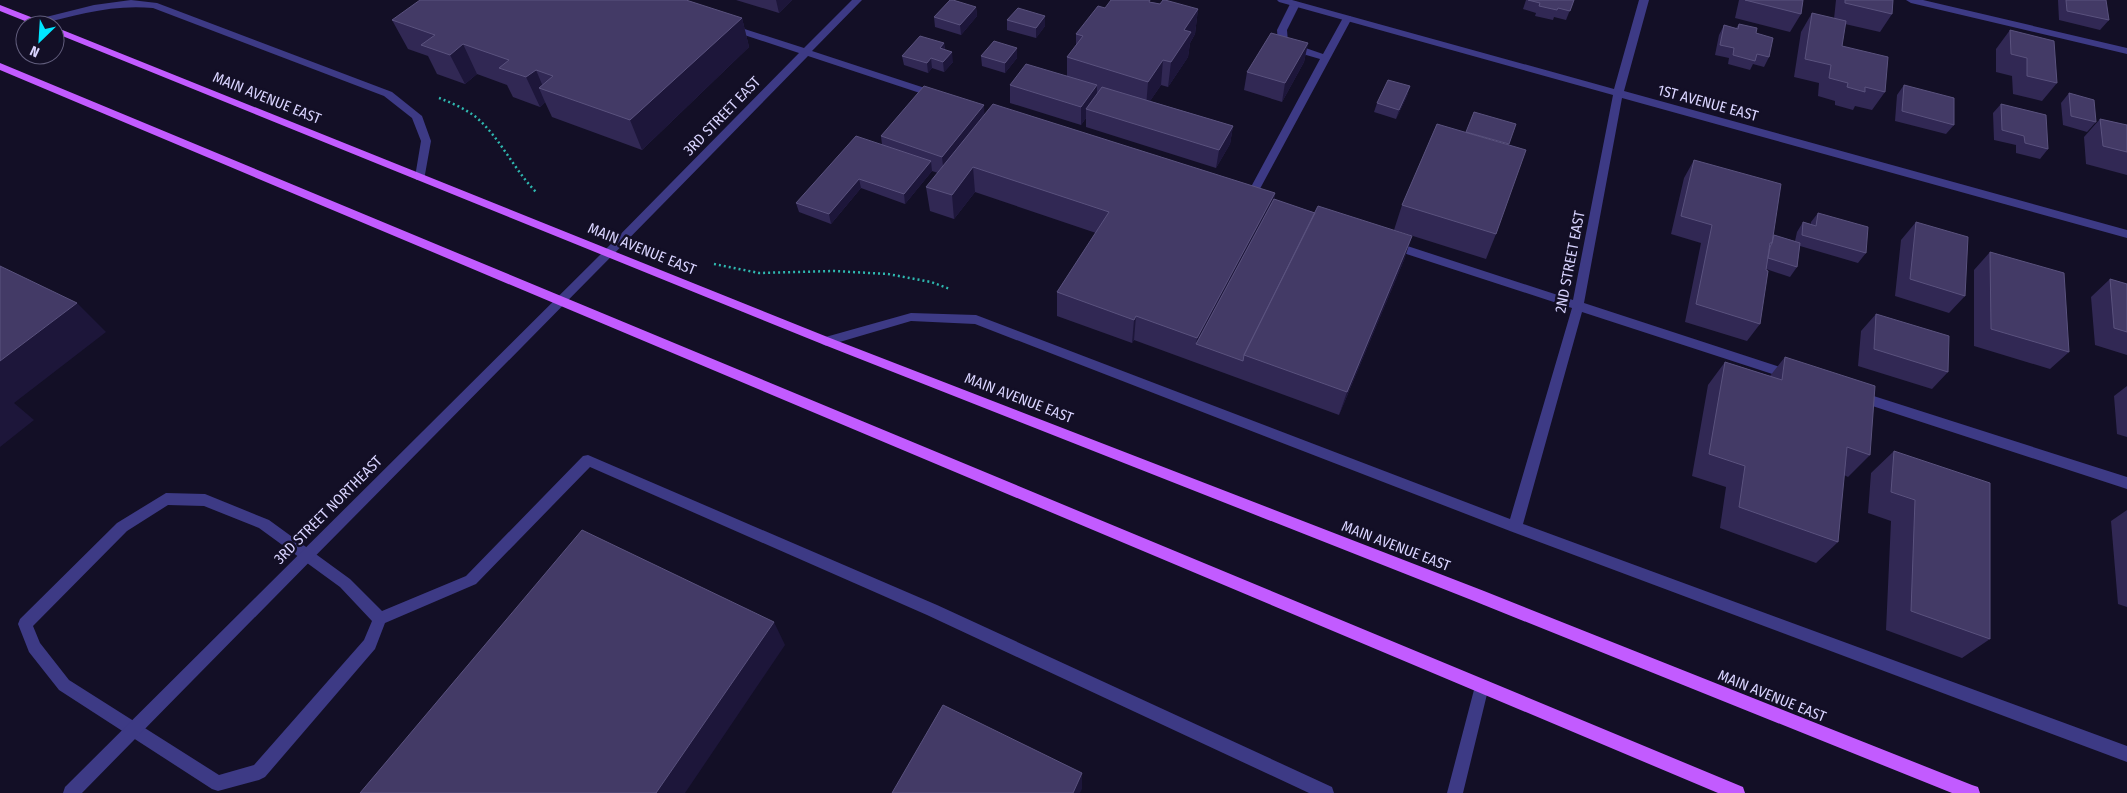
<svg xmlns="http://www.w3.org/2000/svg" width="2127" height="793" font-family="'Fira Sans Condensed',sans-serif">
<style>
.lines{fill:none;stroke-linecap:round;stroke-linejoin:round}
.path{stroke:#2fb8b0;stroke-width:2.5;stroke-dasharray:2 3;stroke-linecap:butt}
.lane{fill:#3d3a85;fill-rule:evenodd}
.street{fill:#3d3a85;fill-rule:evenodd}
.primary{fill:#c25bff;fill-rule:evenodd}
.wall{fill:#312854}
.shaded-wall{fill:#1d163a}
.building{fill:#433a66;stroke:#5a527e}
.labels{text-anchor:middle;stroke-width:5;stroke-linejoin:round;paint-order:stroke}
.street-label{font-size:15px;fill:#d9d4ff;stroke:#130f26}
</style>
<rect width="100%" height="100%" fill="#130f26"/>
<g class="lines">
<path class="path" d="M439,98C452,103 466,109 477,118C501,139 514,170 537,193
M714,264L759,273L834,271L888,274L931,282L950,289"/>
<path class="lane" d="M1906,0H1923L2127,48V54L1911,3Z
M1295,1L1300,4L1287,30L1288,42L1323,54L1344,16H1350L1352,18L1255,198L1250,202L1245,198L1320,59L1289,50L1278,43L1277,30L1290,4Z
M588,455L937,605L1332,787L1334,793H1309L927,615L590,467L476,584L385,623L375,649L265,777L259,780L218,791L212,789L59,690L29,652L18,624L20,619L117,523L166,493L205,494L269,520L350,579L382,611L466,576L583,456ZM168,505L204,506L259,528L340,587L372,621L364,640L254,765L219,775L69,680L40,643L33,626L127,531Z
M1482,679L1487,681L1489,686L1463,793H1447L1475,686L1477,681Z"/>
<path class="street" d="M131,0L157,3L392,92L422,116L431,141L424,180H416L415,177L421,141L412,118L384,96L153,8C113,4 75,15 37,25L32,22L34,20L94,5Z
M852,0H862L812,51L940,93V97H932L808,56C567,303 323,547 82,793H63L65,787L605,250L799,53L726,29V25H732L804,48Z
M1277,0H1292L1614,89L1639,0H1649L1624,91L2127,230V238L1622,98L1584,303L1795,372L1797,375L1795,378L1791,380L1582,312L1523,524L2127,746V762L1510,531L975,324L911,321L826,346L822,344L820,341L822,338L911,313L976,315L1510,519L1572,308L1388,248L1386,245L1392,241L1573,300L1613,95L1279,2Z
M1858,391L2127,477V489L1854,400L1852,396L1854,392Z"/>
<path class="primary" d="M0,5L46,23L48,25H35L0,11Z
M55,27L830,338L1484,591L1972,785L1978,787L1980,793H1952L1474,601L822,344L55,33Z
M0,63L1743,787L1745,793H1718L0,70Z"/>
</g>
<path class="wall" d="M736,0H792L779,13Z
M1526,0H1574L1566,20L1554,17L1553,20L1535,16L1536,13L1523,9Z
M1739,0H1803L1801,14L1790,32L1735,18Z
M1836,0H1893L1892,14L1880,32L1845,24L1842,46L1885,92L1872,110L1855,106L1853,110L1835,105V101L1818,96L1819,83L1794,77L1801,32L1812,13L1834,19Z
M2058,0H2105L2109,20L2100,30L2059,20Z
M1152,2L1160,4L1198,9L1195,34L1190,43L1188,57L1168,87L1161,85L1150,101L1233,126L1230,144L1216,168L1086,127V118L1081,125L1010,103V85L1067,76V57L1076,45V34L1105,8Z
M976,7L977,16L961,35L935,27L934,17Z
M1045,16V26L1036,38L1007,30V20Z
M742,18L749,47L642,150L552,117L545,102L540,107L513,97L507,85L477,74L465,84L437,74L428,56L408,49L392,20Z
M1739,24L1756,33L1769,57L1764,67L1753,64L1750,70L1728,64L1729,58L1715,55L1719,35L1724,25L1736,28Z
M2010,30L2057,83L2042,101L2013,94L2012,76L1996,72V49Z
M944,43L945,50L953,62L944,72L932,68L928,73L904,65L902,56Z
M1308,43L1304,62L1282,102L1244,90L1247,72Z
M1017,48V58L1005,73L982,66L981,56Z
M1904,85L1954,125L1946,134L1895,121L1897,95Z
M1410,86L1407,96L1396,119L1374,112L1377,103Z
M2069,93L2096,122L2087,132L2063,125L2061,103Z
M2001,104L2048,149L2040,159L2016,153V145L1994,140L1993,113Z
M985,114L1275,193L1274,199L1315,213L1412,236L1404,260L1339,415L1134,340L1132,343L1057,316V292L1096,233L975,192L954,219L930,211L926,187L938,173L932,171L905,204L861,188L831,224L799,212L796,203L882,145L881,136Z
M2100,119L2127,125V175L2086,164L2084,137Z
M1509,144L1496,234L1486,259L1394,230L1402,205Z
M1694,160L1774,235L1795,241L1797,232L1803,222L1811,224V222L1818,213L1866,253L1858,263L1800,246L1797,267L1790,277L1766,269L1760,324L1747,341L1685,322L1701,243L1671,234L1684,178Z
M1916,222L1965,296L1949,313L1895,296L1901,240Z
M1990,252L2069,352L2050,369L1974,346V270Z
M2110,279L2127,284V355L2095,345L2091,297Z
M1876,314L1948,372L1932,389L1858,366L1861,331Z
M1785,357L1870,455L1848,477L1844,475L1838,542L1816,563L1720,528L1726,487L1692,476L1708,385L1725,362L1770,376Z
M2127,386V437L2117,434L2114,396Z
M1894,451L1990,639L1962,658L1886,630L1891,521L1868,513L1871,473Z
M2127,510V607L2118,604L2111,521Z"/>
<path class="shaded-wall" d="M776,0H792L779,13Z
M976,7L977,16L961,35L960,25Z
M1198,9L1195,34L1190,43L1188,57L1168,87L1171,62L1184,30Z
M1045,16V26L1036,38V28Z
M742,18L749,47L642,150L630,120Z
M944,43L945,53L940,48Z
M1308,43L1304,62L1282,102L1285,83Z
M463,44L477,74L465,84L450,55Z
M1017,48V58L1005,73V63Z
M952,52L953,62L944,72L943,62Z
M931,58L932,68L928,73L927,63Z
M1163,60L1161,85L1146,107L1148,82Z
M536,70L544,89L539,88L545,102L540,107L526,77Z
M1097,85V103L1086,109V118L1081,125V107Z
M1410,86L1407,96L1396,119L1399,110Z
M984,105L985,123L944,175L942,157Z
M1233,126L1230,144L1216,168L1219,150Z
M931,161L932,171L905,204L904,194Z
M973,167L975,192L954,219L952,195Z
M859,179L861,188L831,224L829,214Z
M1275,193L1270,217L1196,344L1197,338Z
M1412,236L1404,260L1339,415L1347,392Z
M77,303L106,332L14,403L34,420L0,447V361Z
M1136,316L1134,340L1132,343L1134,320Z
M774,622L785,645L685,793H656Z
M1082,773V789L1080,793H1073Z"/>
<path class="building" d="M420,0H686L742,18L630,120L539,88L553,76L536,70L526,77L499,68L509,60L463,44L450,55L421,45L435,35L392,20Z
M950,0H953L976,7L960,25L934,17Z
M1111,0H1150L1149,2L1160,4L1163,0H1165L1198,9L1184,30L1191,32L1171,62L1163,60L1148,82L1067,57L1083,36L1076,34L1098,6L1105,8Z
M1528,0H1574L1570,11L1558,8L1557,10L1539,6L1540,3Z
M1745,0H1803L1801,14Z
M1845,0H1893L1892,14L1845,3Z
M2066,0H2106L2109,20L2067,11Z
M1018,8L1045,16L1036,28L1007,20Z
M1812,13L1846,21L1842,46L1888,57L1885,92L1865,87V92L1847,87L1848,83L1829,78L1831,65L1805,59Z
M1739,24L1757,28L1756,33L1773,38L1769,57L1757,54L1755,61L1733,55L1734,48L1720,45L1724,25L1738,29Z
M2010,30L2054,41L2057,83L2027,76V58L2011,54Z
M1271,33L1308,43L1285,83L1247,72Z
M920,36L944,43L940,48L952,52L943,62L931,58L927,63L902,56Z
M994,41L1017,48L1005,63L981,56Z
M1026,64L1097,85L1081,107L1010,85Z
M1388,80L1410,86L1399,110L1377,103Z
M1904,85L1954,98V125L1902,111Z
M924,86L984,105L942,157L881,136Z
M1102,87L1233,126L1219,150L1086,109Z
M2069,93L2094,100L2096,122L2071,116Z
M993,104L1275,193L1197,338L1136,316L1134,320L1057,292L1109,212L973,167L952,195L926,187Z
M2001,104L2046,115L2048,149L2025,143L2024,136L2002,130Z
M1474,112L1516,124L1509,144L1466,132Z
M2100,119L2127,125V152L2103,146Z
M1437,124L1526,150L1496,234L1402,205Z
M856,136L931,161L904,194L859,179L829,214L796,203Z
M1694,160L1781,184L1772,243H1770L1766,270L1768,271L1760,324L1696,304L1712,225L1681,216Z
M1274,199L1315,213L1244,355L1243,361L1196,344Z
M1318,206L1412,236L1347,392L1244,355Z
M1818,213L1868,227L1866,253L1802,235L1803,222L1816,226Z
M1916,222L1968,237L1965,296L1910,279Z
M1774,235L1800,243L1797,267L1768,258L1770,247L1772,243Z
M1990,252L2064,273L2069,352L1991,329Z
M0,266L77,303L0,361Z
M2110,279L2127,284V332L2114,328Z
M1876,314L1949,336L1948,372L1874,349Z
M1785,357L1875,386L1870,455L1847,447L1838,542L1739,507L1745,466L1709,454L1725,362L1782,380Z
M1894,451L1990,483V639L1911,611L1915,500L1891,492Z
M582,530L774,622L656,793H360Z
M943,705L1082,773L1073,793H892Z"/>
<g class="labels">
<g class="street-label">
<text transform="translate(267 98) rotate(22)" y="5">MAIN AVENUE EAST</text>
<text transform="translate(1708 103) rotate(15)" y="5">1ST AVENUE EAST</text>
<text transform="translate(722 116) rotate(-46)" y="5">3RD STREET EAST</text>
<text transform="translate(642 249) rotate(22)" y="5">MAIN AVENUE EAST</text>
<text transform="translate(1570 262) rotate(-79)" y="5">2ND STREET EAST</text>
<text transform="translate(1019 398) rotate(21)" y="5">MAIN AVENUE EAST</text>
<text transform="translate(328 510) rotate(-45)" y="5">3RD STREET NORTHEAST</text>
<text transform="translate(1396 546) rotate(21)" y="5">MAIN AVENUE EAST</text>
<text transform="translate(1772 696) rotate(22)" y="5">MAIN AVENUE EAST</text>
</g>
</g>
<g transform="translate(40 40) rotate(205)"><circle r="24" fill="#130f26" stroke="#625e7d"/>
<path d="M0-4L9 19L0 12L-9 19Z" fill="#00e5ff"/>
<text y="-8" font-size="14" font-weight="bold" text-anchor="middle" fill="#d9d4ff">N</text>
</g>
</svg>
